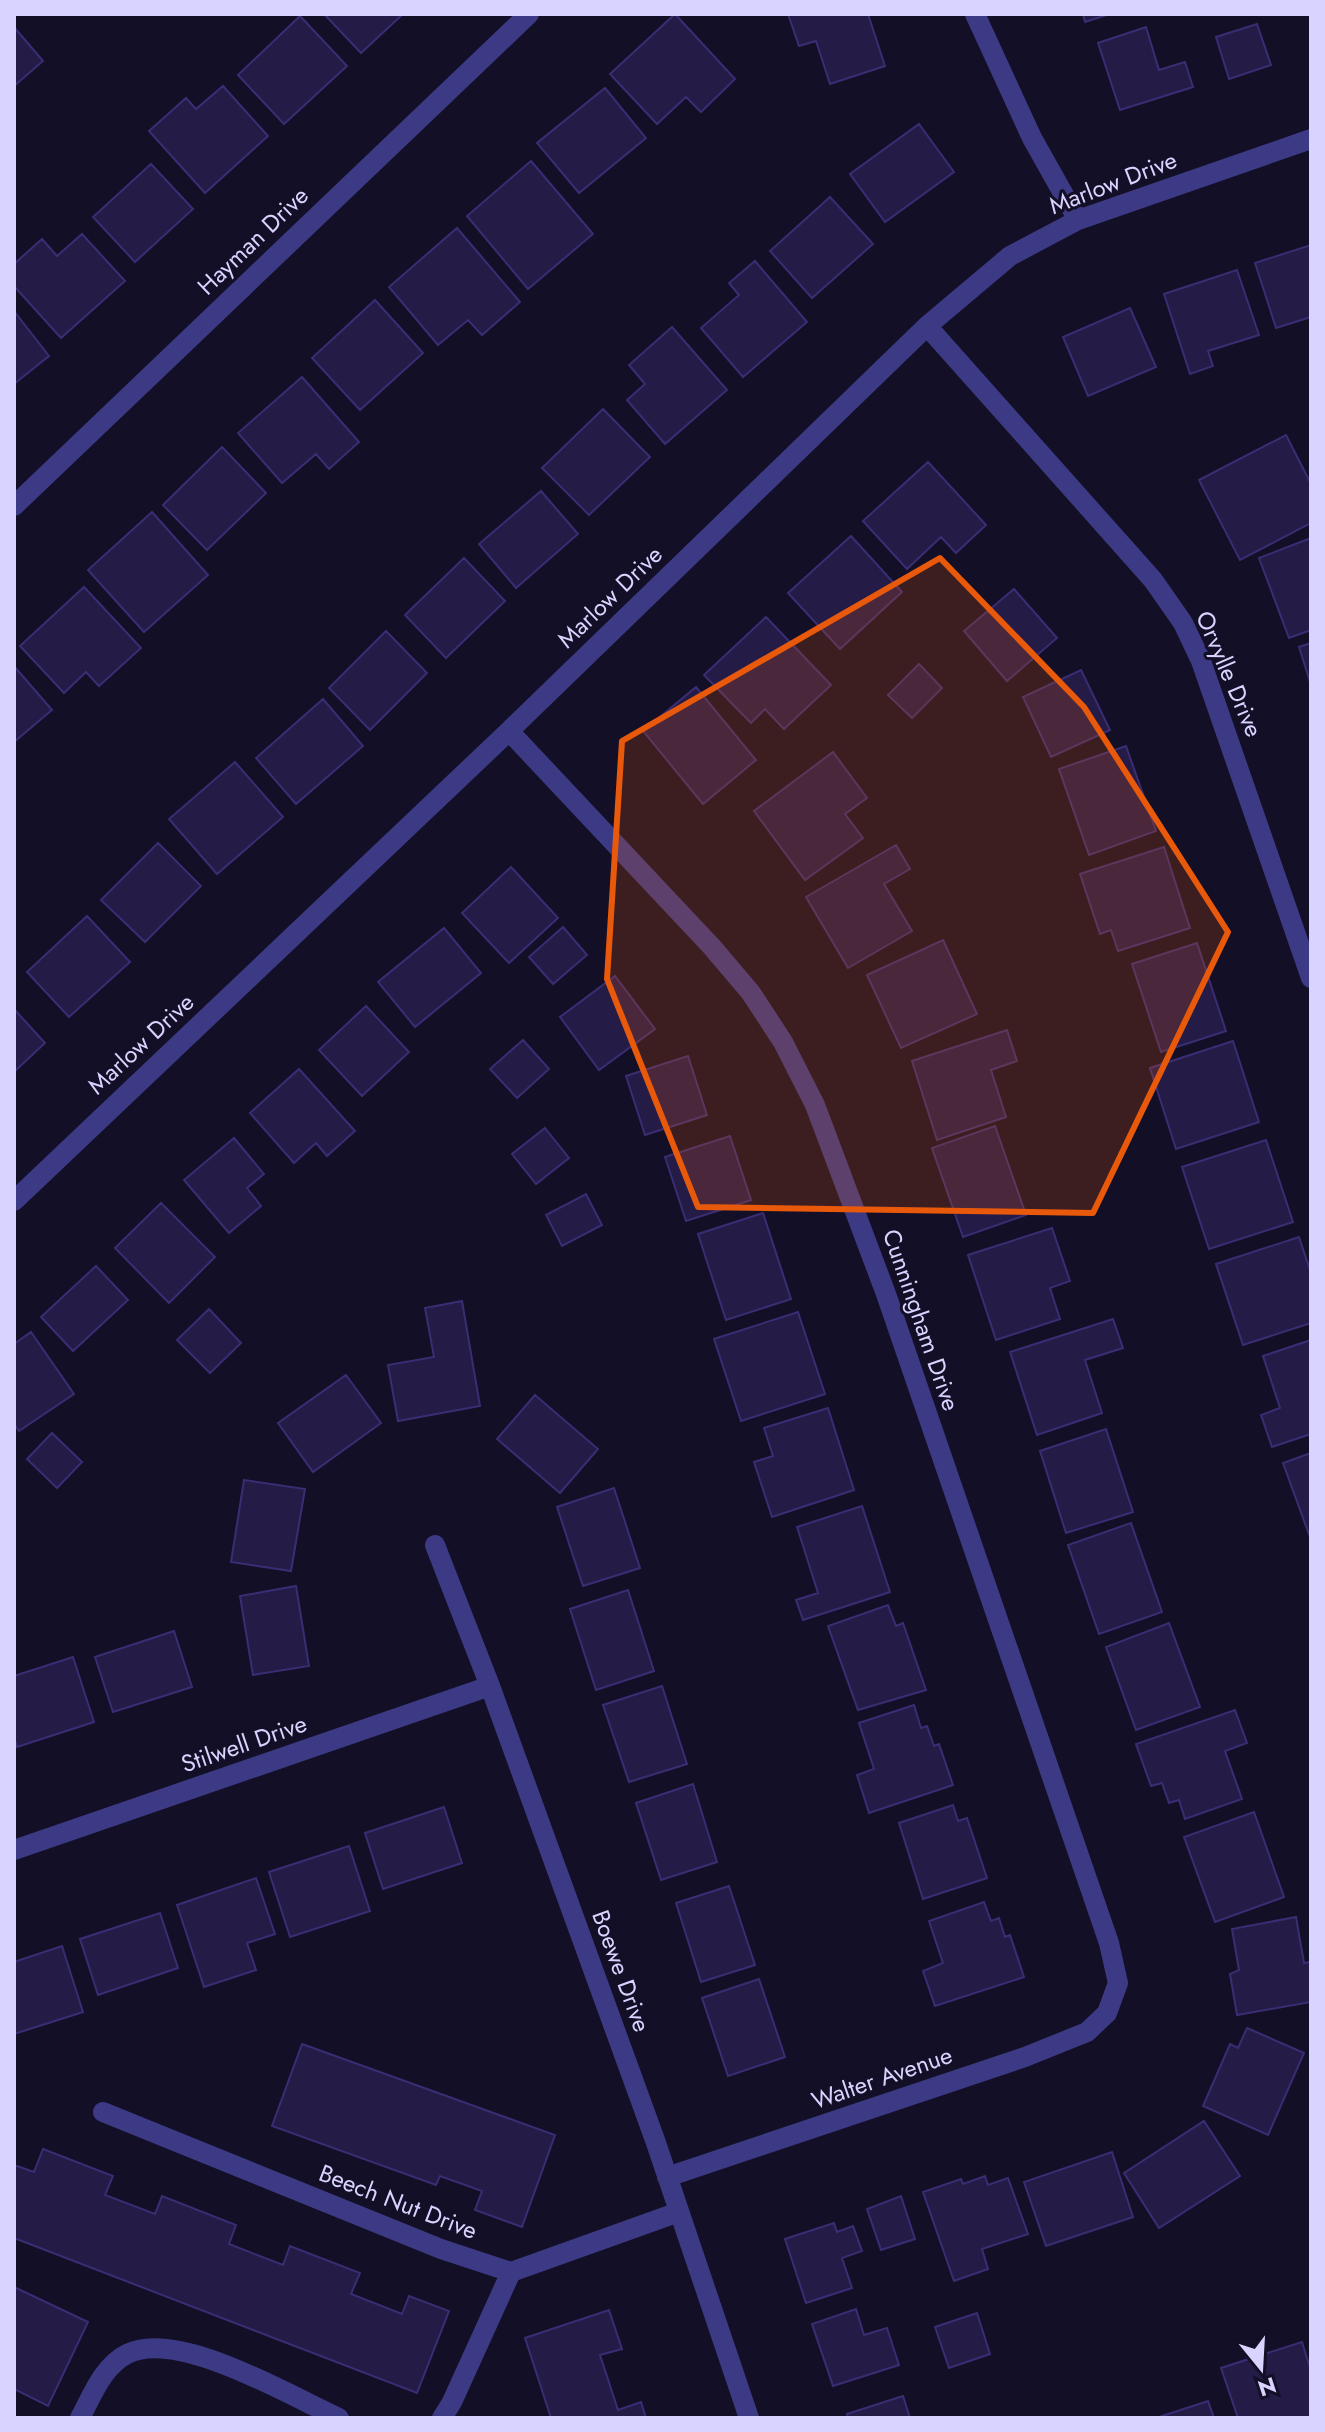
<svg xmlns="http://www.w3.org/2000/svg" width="1325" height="2432" font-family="Jost,sans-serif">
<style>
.building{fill:#241b47;stroke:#3b2d73;stroke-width:2}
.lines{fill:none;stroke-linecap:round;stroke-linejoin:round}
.street{stroke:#3d3a85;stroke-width:20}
.marked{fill:#e8590c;fill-opacity:0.2;stroke:#e8590c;stroke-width:6;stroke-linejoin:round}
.labels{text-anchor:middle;stroke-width:6;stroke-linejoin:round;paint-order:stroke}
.street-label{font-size:24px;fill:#d9d4ff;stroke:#130f26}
</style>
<rect width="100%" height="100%" fill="#130f26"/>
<path class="building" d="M324,14H403L361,53Z
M675,14L735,79L701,112L686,97L657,124L610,74Z
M788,14H868L885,66L830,84L816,41L799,46Z
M1083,14H1110L1085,22Z
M300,16L347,66L284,124L238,75Z
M1257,24L1271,65L1229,79L1216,37Z
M14,27L43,61L14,86Z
M1146,27L1159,70L1185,62L1193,87L1120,110L1098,43Z
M223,86L268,136L205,193L149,131L186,98L196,109Z
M605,88L646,138L579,193L537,143Z
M919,124L954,172L885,222L850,174Z
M531,161L593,234L528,289L467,216Z
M151,164L193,209L135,262L93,217Z
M830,197L873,244L812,298L770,251Z
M457,228L520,302L482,335L468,320L438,345L389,287Z
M82,234L125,281L61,338L14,286V264L42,239L57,256Z
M1311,245V317L1276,328L1255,263Z
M755,261L807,322L743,377L701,328L739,295L729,283Z
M1237,270L1259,335L1208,351L1213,366L1190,374L1164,294Z
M375,300L423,353L360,410L312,358Z
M1130,308L1156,367L1088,396L1063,337Z
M14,311L49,356L14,384Z
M672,327L727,390L665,444L627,400L645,384L629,365Z
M302,377L359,442L329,469L316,454L282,483L238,433Z
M603,409L650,457L589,515L542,468Z
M1286,435L1311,484V523L1240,560L1199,480Z
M222,447L266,493L207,550L163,505Z
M928,462L986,525L956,553L941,537L907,569L863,521Z
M541,491L578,534L516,588L479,544Z
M152,512L208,575L144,632L88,570Z
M851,536L902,592L840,649L788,593Z
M1311,538V630L1289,638L1259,558Z
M464,558L505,601L446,658L405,615Z
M84,587L141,648L99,686L86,672L64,693L20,646Z
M1014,589L1057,638L1007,681L964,631Z
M766,617L831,685L784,729L765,709L751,723L704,675Z
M386,631L427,673L370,730L329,688Z
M1311,643V685L1299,647Z
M919,664L942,688L912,718L888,695Z
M14,666L52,710L14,742Z
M1081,670L1110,730L1051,757L1023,697Z
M696,687L756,760L703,804L643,731Z
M323,699L363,746L296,804L256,758Z
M1126,746L1156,831L1089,855L1059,769Z
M833,752L867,798L845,814L863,838L805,880L754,811Z
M235,762L283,817L217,874L169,819Z
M158,843L201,886L145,942L101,900Z
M896,845L910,869L884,884L912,931L848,968L806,897Z
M1164,847L1190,928L1118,951L1111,930L1100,934L1080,874Z
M511,867L558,918L509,963L462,913Z
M87,916L130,962L69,1017L27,972Z
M563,927L587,955L553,984L529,957Z
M444,928L481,973L415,1027L378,982Z
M943,940L977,1014L901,1048L867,975Z
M1197,943L1226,1031L1161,1052L1132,964Z
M615,976L655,1029L599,1070L560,1017Z
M366,1006L409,1052L362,1096L319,1050Z
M14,1009L45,1043L14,1072Z
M1007,1030L1017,1061L991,1070L1006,1117L937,1140L912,1061Z
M523,1040L549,1069L517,1098L490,1069Z
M1233,1041L1259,1122L1176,1149L1150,1068Z
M688,1056L707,1115L645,1135L626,1076Z
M299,1069L355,1131L327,1156L316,1143L294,1163L250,1113Z
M995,1126L1026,1215L963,1237L932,1148Z
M545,1128L569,1158L536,1184L512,1154Z
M730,1136L751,1200L686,1221L665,1157Z
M234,1138L264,1174L247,1188L261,1206L229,1233L184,1180Z
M1266,1140L1293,1222L1209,1249L1182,1167Z
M586,1194L602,1225L562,1246L546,1215Z
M161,1203L215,1257L169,1303L115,1248Z
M763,1213L791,1299L726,1320L698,1234Z
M1052,1228L1070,1281L1050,1288L1060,1319L996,1340L968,1255Z
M1299,1237L1311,1273V1323L1243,1345L1216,1264Z
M96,1266L128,1300L73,1351L41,1317Z
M462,1301L480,1406L398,1421L388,1365L434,1357L425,1308Z
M209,1309L241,1343L210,1373L177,1340Z
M798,1312L825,1394L741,1421L714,1339Z
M1113,1319L1123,1348L1085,1360L1102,1413L1037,1435L1010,1352Z
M31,1332L74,1394L19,1431L14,1424V1344Z
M1311,1340V1434L1272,1447L1261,1415L1280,1408L1263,1356Z
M346,1375L381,1423L313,1472L278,1423Z
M535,1395L598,1449L560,1493L497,1439Z
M828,1408L854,1490L772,1517L754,1462L773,1456L764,1428Z
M1106,1429L1133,1512L1066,1533L1040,1451Z
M52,1433L82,1462L57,1488L27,1459Z
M1311,1453V1540L1283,1463Z
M244,1480L305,1489L291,1571L231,1562Z
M614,1488L640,1568L583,1586L557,1507Z
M862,1506L890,1592L803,1620L796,1600L818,1593L797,1527Z
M1131,1523L1162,1612L1099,1634L1068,1545Z
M296,1586L309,1666L253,1675L240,1596Z
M628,1590L654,1671L596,1690L570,1609Z
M888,1605L896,1626L903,1623L926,1690L858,1710L828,1626Z
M1169,1623L1200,1707L1136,1730L1106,1647Z
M174,1631L192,1687L113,1712L95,1657Z
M73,1657L94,1722L17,1747L14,1737V1676Z
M662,1686L687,1764L629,1782L603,1705Z
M914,1705L921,1728L927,1726L934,1746L939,1744L953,1785L869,1813L857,1775L874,1769L859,1723Z
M1235,1710L1247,1743L1225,1751L1242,1799L1185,1819L1179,1800L1169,1803L1162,1783L1151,1786L1136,1744Z
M693,1784L717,1862L661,1880L636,1803Z
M953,1805L958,1821L967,1818L987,1878L923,1899L899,1823Z
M444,1807L462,1863L383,1889L365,1833Z
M1254,1812L1284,1897L1215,1922L1184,1837Z
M349,1846L370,1911L290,1937L269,1872Z
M256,1878L275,1934L247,1943L256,1970L204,1987L177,1905Z
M729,1886L755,1965L701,1982L676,1903Z
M984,1902L991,1921L999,1918L1005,1937L1010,1935L1024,1977L935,2006L923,1971L943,1963L929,1921Z
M160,1913L178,1968L98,1995L80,1939Z
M1296,1917L1304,1963L1311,1962V2002L1237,2015L1230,1974L1239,1970L1232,1929Z
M62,1946L83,2012L14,2034V1962Z
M759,1979L785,2057L728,2076L702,1998Z
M1247,2028L1304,2053L1268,2135L1203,2106L1230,2044L1238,2048Z
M302,2044L555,2135L522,2227L475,2210L482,2191L440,2176L436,2185L272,2126Z
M1204,2121L1240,2176L1159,2228L1124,2173Z
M43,2149L113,2176L105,2195L155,2214L162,2196L236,2225L229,2244L283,2265L290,2246L360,2273L351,2294L402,2314L409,2296L449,2311L417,2393L14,2238V2165L34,2172Z
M1112,2152L1133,2217L1046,2246L1024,2182Z
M985,2176L988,2185L1008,2178L1028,2234L982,2249L988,2269L954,2281L923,2192L961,2179L963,2184Z
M901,2196L915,2239L881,2250L867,2209Z
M834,2223L837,2232L853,2226L862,2251L842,2258L852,2288L806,2303L785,2239Z
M14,2287L88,2322L48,2406L14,2389Z
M856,2309L864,2335L887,2328L899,2365L833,2386L812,2324Z
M609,2310L622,2349L600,2355L618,2410L641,2402L646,2418H551L525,2338Z
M977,2313L990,2354L949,2368L935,2327Z
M1302,2342L1311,2371V2418H1238L1221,2368Z
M903,2396L910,2418H848L847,2414Z
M1208,2401L1214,2418H1156Z"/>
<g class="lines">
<path class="street" d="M975,14L1032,138L1078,220
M927,326L1153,580L1183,623L1201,661L1311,978
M14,506L529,14
M509,731L712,947L751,993L783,1042L815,1105L886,1294L1109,1943L1118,1983L1107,2013L1087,2032L1025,2057L667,2177
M14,1201L509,731L927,326L1010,256L1078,220L1311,139
M435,1545L490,1686L655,2140L749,2418
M14,1850L490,1686
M103,2112L441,2249L511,2272L676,2213
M80,2418C92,2396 103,2366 127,2354C177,2328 290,2396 339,2418
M442,2418L452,2402L511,2272"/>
</g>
<path class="marked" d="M940,558L1084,707L1228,932L1093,1213L698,1207L607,979L622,741Z"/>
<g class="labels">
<g class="street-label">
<text transform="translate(1113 183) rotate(-21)" y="8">Marlow Drive</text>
<text transform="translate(253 241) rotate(-44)" y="8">Hayman Drive</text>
<text transform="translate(610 597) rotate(-44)" y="8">Marlow Drive</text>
<text transform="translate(1229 674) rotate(67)" y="8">Orvylle Drive</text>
<text transform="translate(141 1044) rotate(-43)" y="8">Marlow Drive</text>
<text transform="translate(921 1320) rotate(71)" y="8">Cunningham Drive</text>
<text transform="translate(244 1744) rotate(-19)" y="8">Stilwell Drive</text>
<text transform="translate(621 1971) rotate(70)" y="8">Boewe Drive</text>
<text transform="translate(882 2078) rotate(-19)" y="8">Walter Avenue</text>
<text transform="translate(398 2202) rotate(21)" y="8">Beech Nut Drive</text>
</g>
</g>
<rect width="1325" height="2432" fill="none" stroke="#d9d4ff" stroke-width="32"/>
<g transform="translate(1261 2368) rotate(162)" stroke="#130f26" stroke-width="6" paint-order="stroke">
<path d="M0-6L14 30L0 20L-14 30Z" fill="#d9d4ff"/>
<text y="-12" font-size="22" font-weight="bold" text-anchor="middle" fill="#d9d4ff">N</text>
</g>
</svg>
